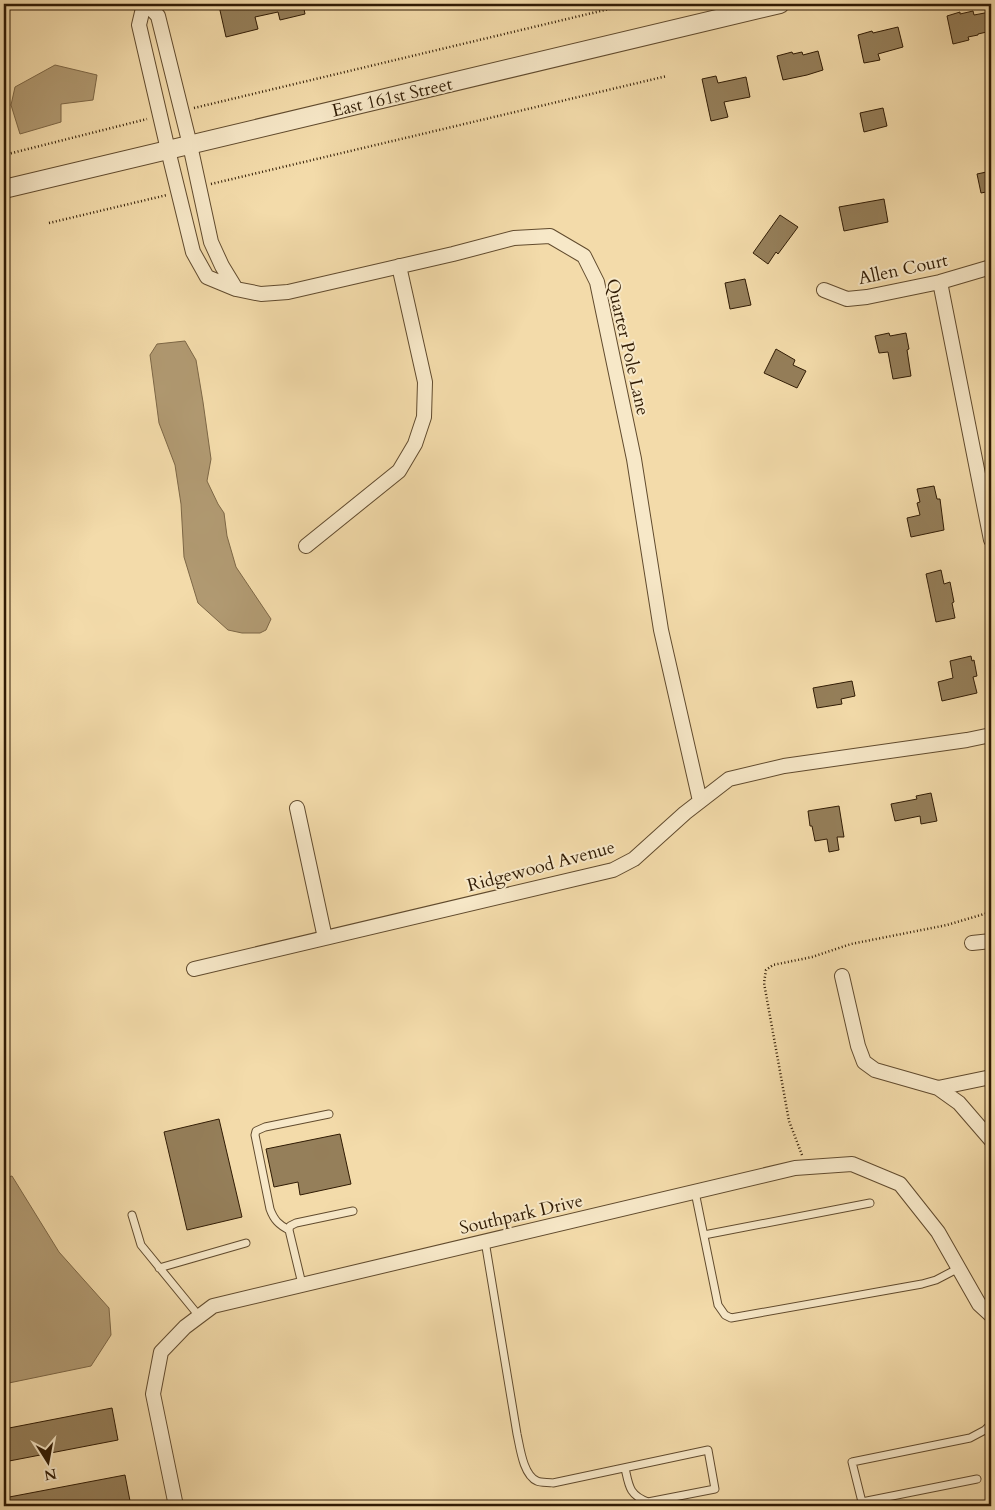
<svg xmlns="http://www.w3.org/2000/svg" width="995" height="1510" font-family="Cardo,serif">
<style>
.water{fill:#b19a72;stroke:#7d6746}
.building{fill:#957f5a;stroke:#301b04}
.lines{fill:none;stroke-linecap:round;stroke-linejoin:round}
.service-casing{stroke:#614b2e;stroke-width:9}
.minor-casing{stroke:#614b2e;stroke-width:16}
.tertiary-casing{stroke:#614b2e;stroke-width:20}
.path{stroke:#301b04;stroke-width:2.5;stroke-dasharray:1 2.5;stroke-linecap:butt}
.service{stroke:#f7e8c8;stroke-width:7}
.minor{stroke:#f7e8c8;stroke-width:14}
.tertiary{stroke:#f7e8c8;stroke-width:18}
.labels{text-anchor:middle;stroke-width:4;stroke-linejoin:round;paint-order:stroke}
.street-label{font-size:18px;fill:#301b04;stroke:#f7e8c8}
</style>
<rect width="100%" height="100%" fill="#f3dbaa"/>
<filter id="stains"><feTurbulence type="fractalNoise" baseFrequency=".004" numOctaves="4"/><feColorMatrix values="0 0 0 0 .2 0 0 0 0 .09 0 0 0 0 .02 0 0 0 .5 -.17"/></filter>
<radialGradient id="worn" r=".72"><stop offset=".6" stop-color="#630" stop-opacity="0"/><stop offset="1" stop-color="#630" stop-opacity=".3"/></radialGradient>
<path class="water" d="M55,65L97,75L93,100L61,104V122L20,134L11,105L15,87Z
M185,341L196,360L203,402L211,459L207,481L218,504L224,513L227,536L236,567L271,619L266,630L260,633H242L228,630L198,603L184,557L181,504L175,465L159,423L150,355L157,344Z
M12,1176L59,1252L109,1308L111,1335L91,1366L4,1384V1178Z"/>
<path class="building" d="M231,4H303L305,14L280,20L278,12L255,17L258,29L226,37L219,6Z
M973,11L974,15L990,12L991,31L978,34V35L968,37L969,40L953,44L947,16L960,12V14Z
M898,27L903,47L878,54L880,60L864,63L858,35L872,31L873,33Z
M818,51L823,70L807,75L783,80L777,56L792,52L793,54L802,52L803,55Z
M716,76L718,83L746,77L750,97L724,102L728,117L711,121L702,79Z
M883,108L887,126L864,132L860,113Z
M991,171V191L981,193L977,174Z
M884,199L888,222L844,231L839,207Z
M780,215L798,227L778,254L776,252L768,264L753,253Z
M745,279L751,305L730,309L725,283Z
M889,333L890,336L906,333L909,349L907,350L911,376L893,379L888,352L879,353L875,336Z
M776,349L795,360L793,365L806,371L797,388L764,373Z
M934,486L937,499H940L944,530L911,537L907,518L920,515L917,503L920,502L917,489Z
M941,570L944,584L950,582L954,602L952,603L955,618L936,622L926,574Z
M971,656L972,661L974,660L977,676L973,677L977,693L942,701L938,682L953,678L950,661Z
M852,681L855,696L841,699L842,704L817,708L813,688Z
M931,793L937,821L921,824L920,816L895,821L891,804L917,799L916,796Z
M839,806L844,837H837L839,850L829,852L827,839L815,841L812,826H810L808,811Z
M219,1119L242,1217L187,1230L164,1132Z
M340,1134L351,1184L300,1195L298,1182L274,1187L266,1149Z
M112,1408L118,1440L4,1462V1429Z
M125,1475L131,1506H4V1498Z"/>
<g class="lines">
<g class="service-casing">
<path id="service" d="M695,1192L718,1305L725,1315L731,1318L922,1284L936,1280L959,1268
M132,1215L141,1245L199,1316
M289,1230C279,1225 274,1220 270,1209L255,1135L256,1131L265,1127L329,1114
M704,1235L870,1203
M485,1241L517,1434C520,1447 523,1475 537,1481C541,1483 549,1482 553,1483L708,1450L715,1489L648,1502C629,1495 629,1486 625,1468
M159,1268L246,1243
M302,1284L289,1230L290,1226L296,1223L353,1211
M977,1479L862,1502L852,1462L970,1438L985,1430L991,1424"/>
</g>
<g class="minor-casing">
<path id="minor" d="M144,4L139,25L168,150L193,252L207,277L236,289L261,294L288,292L453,254L514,238L550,236L584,256L597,282L634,459L661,630L700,801
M147,4L158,16L190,145L211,242L222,266L236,289
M940,282L991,540
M824,290L847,299L867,297L940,282L991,267
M306,546L399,471L415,444L424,417L425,382L399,266
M297,808L325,938
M972,943L991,941
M194,969L613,870L634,859L685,813L729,779L784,766L967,740L991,735
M842,976L858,1046L864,1062L875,1070L938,1088L959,1103L991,1140
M938,1088L991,1077
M176,1506L153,1394L161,1352L185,1327L213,1306L795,1168L852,1164L900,1184L938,1232L979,1304L991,1315"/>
</g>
<g class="tertiary-casing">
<path id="tertiary" d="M4,189L780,4"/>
</g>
<path class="path" d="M194,108L630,4
M4,155L147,119
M211,184L667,76
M49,223L167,195
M802,1155L789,1121L764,983L766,970L773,965L812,957L851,944L947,925L991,912"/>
<use href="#service" class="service"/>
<use href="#minor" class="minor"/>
<use href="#tertiary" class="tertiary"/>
</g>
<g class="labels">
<g class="street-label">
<text transform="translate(392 97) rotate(-13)" y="6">East 161st Street</text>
<text transform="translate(903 269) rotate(-12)" y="6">Allen Court</text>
<text transform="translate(628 347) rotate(77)" y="6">Quarter Pole Lane</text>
<text transform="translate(541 866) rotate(-15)" y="6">Ridgewood Avenue</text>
<text transform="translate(521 1214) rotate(-13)" y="6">Southpark Drive</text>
</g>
</g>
<rect width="995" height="1510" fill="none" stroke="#f3dbaa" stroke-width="20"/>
<rect x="5" y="5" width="985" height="1500" fill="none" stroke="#301b04" stroke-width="2.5"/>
<rect x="10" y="10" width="975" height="1490" fill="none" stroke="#301b04"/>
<g transform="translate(48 1462) rotate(169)" stroke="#f7e8c8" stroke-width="4" paint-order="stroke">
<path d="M0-4L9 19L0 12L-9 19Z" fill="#301b04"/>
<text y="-8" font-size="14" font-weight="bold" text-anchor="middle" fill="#301b04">N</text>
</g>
<rect width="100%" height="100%" filter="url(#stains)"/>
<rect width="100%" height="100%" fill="url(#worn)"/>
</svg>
